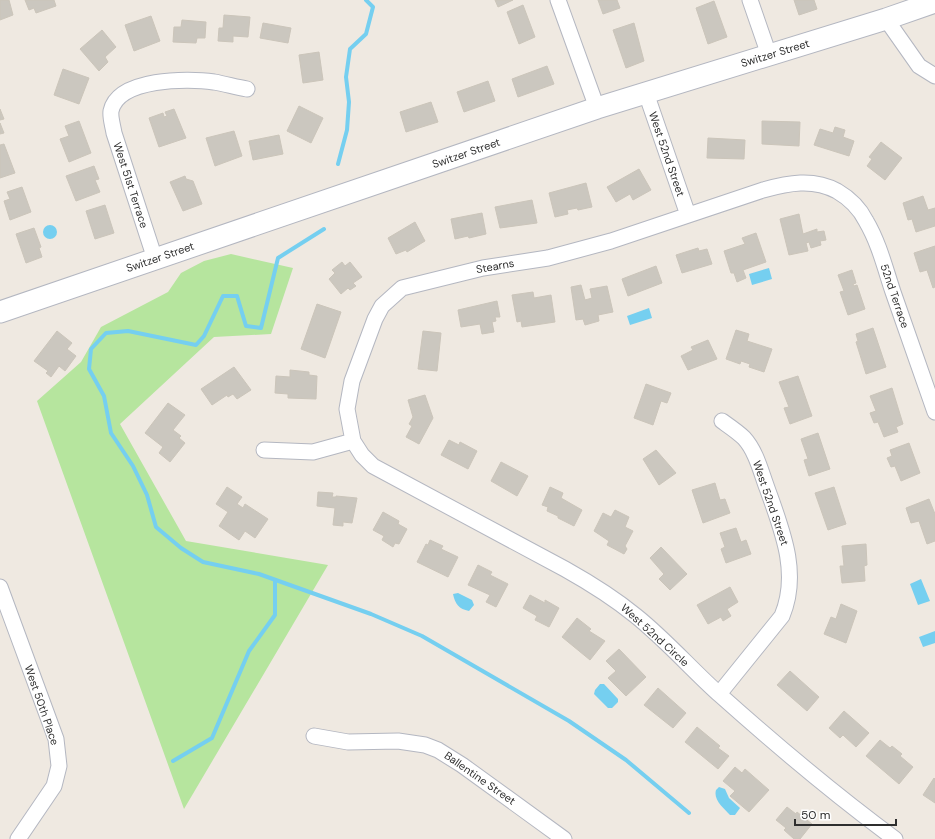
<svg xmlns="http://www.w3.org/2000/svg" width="935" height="839" font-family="'DM Sans',sans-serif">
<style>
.green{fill:#b6e59e}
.water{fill:#75cff0}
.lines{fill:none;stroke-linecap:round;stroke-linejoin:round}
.stream{stroke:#75cff0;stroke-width:4}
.building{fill:#cbc7bf;stroke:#cbc5ba}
.street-casing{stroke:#b4b7c1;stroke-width:17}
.secondary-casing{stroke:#b4b7c1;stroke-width:23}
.street{stroke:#fff;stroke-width:15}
.secondary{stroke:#fff;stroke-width:21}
.labels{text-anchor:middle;stroke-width:3;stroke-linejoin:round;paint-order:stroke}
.street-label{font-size:11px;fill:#2e2e2e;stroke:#fff}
</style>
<rect width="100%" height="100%" fill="#efe9e1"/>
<path class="green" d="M231,254L293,268L271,334L214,337L120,424L186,541L328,565L184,809L37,401L81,362L101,327L168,292L181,273L204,261Z"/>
<path class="water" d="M43 232a7 7 0 1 1 14 0a7 7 0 1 1-14 0Z
M769,268L772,279L752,285L749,274Z
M649,308L652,318L630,325L627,316Z
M921,579L930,601L918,605L910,584Z
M458,593L472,600L474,605L469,611C459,609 455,604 453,594Z
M935,631V643L923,647L919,637Z
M600,684H604L618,699V702L612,708H608L594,694L595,690Z
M719,787L725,789L729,798L740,808L735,815H730C724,808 713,800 716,790Z"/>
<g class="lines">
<path class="stream" d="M338,164L347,130L349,102L346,77L350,49L366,34L373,7L366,0
M324,229L278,258L261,328L246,326L237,296H223L204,336L196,345L128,331L106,333L91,349L89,369L104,396L111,433L133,466L147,495L156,527L181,548L203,562L259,574L371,614L422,636L569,721L626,760L689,813
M173,761L212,738L249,651L275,615V580"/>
</g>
<path class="building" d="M0,0H9L13,15L0,20Z
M25,0H54L56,6L36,13L34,8L29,10Z
M495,0H513L498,7Z
M598,0H617L620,8L603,14Z
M794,0H814L817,9L799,15Z
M714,1L727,37L708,44L696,8Z
M523,5L535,37L519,44L507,12Z
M224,15L250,17L248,37L233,36V42L218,41L219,28H223Z
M151,16L160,41L134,51L125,25Z
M182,20L206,22L205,38H197L196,43L173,42L174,27H181Z
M263,23L291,28L288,43L260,38Z
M634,23L644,61L626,68L613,30Z
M102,30L116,47L105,57L108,62L99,71L80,49Z
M319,52L323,80L303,83L299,55Z
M547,66L554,84L518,97L512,79Z
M63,69L89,78L79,104L54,95Z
M488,81L495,101L464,112L457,92Z
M431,102L438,122L406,132L400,112Z
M299,106L323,118L311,143L287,131Z
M0,109L4,119L0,120Z
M174,109L186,138L159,147L149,118L163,113L164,117L167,116L165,112Z
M79,121L91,153L69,162L60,139L69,136L65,126Z
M762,121L800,122L799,146L762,144Z
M0,123L4,133L0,134Z
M835,127L845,130L843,137L854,141L849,156L814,145L820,129L833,133Z
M234,131L242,156L215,166L206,138Z
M279,135L283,154L253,160L249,141Z
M708,138L745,140L744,159L707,158Z
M881,142L902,158L885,180L867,166L872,159L869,157Z
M4,144L15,173L0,178V145Z
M94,166L99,179L95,180L100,192L76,201L66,176Z
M639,169L651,190L633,200L630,194L616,202L607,187Z
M185,176L186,179L193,181L202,204L183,211L170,182Z
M586,183L592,207L578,210L577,208L567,210L568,214L555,217L549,193Z
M22,187L31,212L10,220L4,201L10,199L7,192Z
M923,196L928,210L935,208V226L916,232L912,219L908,220L903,203Z
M532,200L537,223L500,228L495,207Z
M105,205L114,233L95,239L86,211Z
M482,213L486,234L469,238L468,236L455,239L451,219Z
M799,214L803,234L817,229V232L824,231L826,240L820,241L821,245L811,248L809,242L806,243L808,251L789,255L780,219Z
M415,222L425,241L407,252L406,250L396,254L388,238Z
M34,228L41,247L39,248L42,257L26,263L16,234Z
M756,233L766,262L743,270L746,278L737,282L734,273H731L724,251L745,244L742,238Z
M935,246V287L933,288L927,270L920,272L914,253Z
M698,248L699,251L707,249L712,264L682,273L676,255Z
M342,262L345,266L350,262L362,277L353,283L356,286L350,290L348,288L341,294L329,279L335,273L332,270Z
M656,266L662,283L628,296L622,279Z
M852,270L856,283L853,284L854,286L857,285L865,309L848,315L840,292L844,291L838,275Z
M581,285L585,300L592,298L590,289L607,286L613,312L598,315L599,321L585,325L583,319L576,320L571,287Z
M533,292L534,298L551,295L555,322L522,327L521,321L517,322L512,295Z
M497,301L500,317H495L496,321L492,322L494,332L482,334L480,324L461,327L458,310Z
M317,304L341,312L325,358L301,349Z
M873,328L886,367L866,374L856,342L858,341L856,334Z
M736,330L749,334L747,341L772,349L764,372L749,367L750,364L741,361L740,364L726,359Z
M57,331L72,343L67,349L76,356L65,371L59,366L51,377L46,373L48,371L34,361Z
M423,331L441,333L437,371L418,369Z
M708,340L717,359L688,370L681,356L693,350L691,347Z
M234,367L251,390L237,399L233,394L228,397L227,395L212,405L201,389Z
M290,370L309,372V375L317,376L316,399L288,398V394L275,393L276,376L290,377Z
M798,376L812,416L790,424L784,408L789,407L779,382Z
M646,384L671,393L667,403L661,401L653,425L634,418Z
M892,388L903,424L896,427L898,432L884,437L878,422L874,423L870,413L876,411L870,396Z
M425,395L433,418L419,444L406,437L412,426L409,424L413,417L408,400Z
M168,403L185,415L173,430L181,436L179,438L185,443L170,462L159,453L163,447L145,433Z
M818,433L830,469L809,476L804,460L808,459L801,439Z
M449,440L459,445L460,442L477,451L468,469L441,455Z
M909,443L920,473L901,481L895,466L891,467L887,458L892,456L890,450Z
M656,450L676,473L659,485L643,459Z
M501,462L528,476L517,496L491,481Z
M715,483L720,500L725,499L730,513L703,523L692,490Z
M227,487L242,497L237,504L243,508L245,504L268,519L255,538L245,531L239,540L219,526L228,512L216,504Z
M550,487L563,493L561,498L582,510L574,526L558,518V516L547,511L548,507L542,505Z
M834,487L846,524L828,530L815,493Z
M318,492L333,493L332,497H336V496L357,498L352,523L343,522V526L333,525L335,508L317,506Z
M929,499L935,514V541L927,544L919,521L911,523L906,508Z
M615,510L629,517L625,527L633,531L625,546L627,549L624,554L607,545L609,541L594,531L603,513L611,517Z
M383,512L399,521L398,524L407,529L399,544L395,543L393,547L382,540L384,536L373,530Z
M736,528L741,542L746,540L751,554L726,563L721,549L725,547L720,533Z
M430,540L443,546L441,549L458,557L448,577L417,562L426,544L428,545Z
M866,544L867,565L864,566L865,581L842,583L840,566H844L842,546Z
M661,547L687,574L670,590L659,579L664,574L650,558Z
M478,565L492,572L490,575L508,584L496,607L486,602L490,595L468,585Z
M730,587L738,602L727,609L731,616L723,621L721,617L708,624L697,605Z
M530,595L545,603V600L559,608L549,627L535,620L537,616L523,608Z
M841,604L857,611L846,643L824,634L831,617L836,619Z
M577,618L591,629L589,631L605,641L590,660L562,637Z
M619,649L646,677L626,696L608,678L616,671L606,661Z
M790,671L819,697L807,711L777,685Z
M658,688L686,713L673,728L644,705Z
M844,711L869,733L856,747L843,735L840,738L829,728Z
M697,727L720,746L718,748L729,756L718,769L685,742Z
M880,740L890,748L892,746L902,754L900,756L913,767L899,784L866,756Z
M735,767L742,773L745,769L769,790L749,812L730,796L735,791L723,781Z
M934,778L935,779V803L923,795Z
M787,807L796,814L797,812L812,824L800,839H794L784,830L786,828L776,820Z"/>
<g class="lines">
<g class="street-casing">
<path id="street" d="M558,0L597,108
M750,0L769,55
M886,19L919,66L935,76
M646,93L688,215
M155,259L114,133C113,126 110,118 111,111C118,78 188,78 214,82C225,84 236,87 247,89
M264,450L313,452L353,441
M0,587L56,739L59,766L54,786L18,839
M719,694L782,616C800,573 782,530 767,488C761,472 756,451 744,438C738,432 729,426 722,421
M314,736L348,742L398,741L425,745L438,750L462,765L564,839
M895,839C834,794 776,745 720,695C691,669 666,640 636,616C614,598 590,583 565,569L373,466L362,455L353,441L347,409L352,381L375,319L382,306L402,288L483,268L548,258L611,241L763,190C788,183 813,178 837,191C849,198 860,209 866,221C879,243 885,268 893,292C907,332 921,372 935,412"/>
</g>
<g class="secondary-casing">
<path id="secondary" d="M0,312L597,108L886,19L935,2"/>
</g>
<use href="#street" class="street"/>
<use href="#secondary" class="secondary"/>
</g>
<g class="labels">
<g class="street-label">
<text transform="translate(775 53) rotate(-17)" y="4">Switzer Street</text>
<text transform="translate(466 153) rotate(-19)" y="4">Switzer Street</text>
<text transform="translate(667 154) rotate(71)" y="4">West 52nd Street</text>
<text transform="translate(131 185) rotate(72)" y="4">West 51st Terrace</text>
<text transform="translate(160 257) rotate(-19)" y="4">Switzer Street</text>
<text transform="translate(495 266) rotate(-10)" y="4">Stearns</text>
<text transform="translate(895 296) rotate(71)" y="4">52nd Terrace</text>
<text transform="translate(771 503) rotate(71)" y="4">West 52nd Street</text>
<text transform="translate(655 635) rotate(42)" y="4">West 52nd Circle</text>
<text transform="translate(42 705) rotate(71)" y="4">West 50th Place</text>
<text transform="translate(480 778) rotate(35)" y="4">Ballentine Street</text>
</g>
</g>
<path d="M795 819v6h101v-6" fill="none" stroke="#2e2e2e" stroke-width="2"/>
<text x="801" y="819" font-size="12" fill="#2e2e2e" stroke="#ffffff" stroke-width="3" paint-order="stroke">50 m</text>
</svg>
